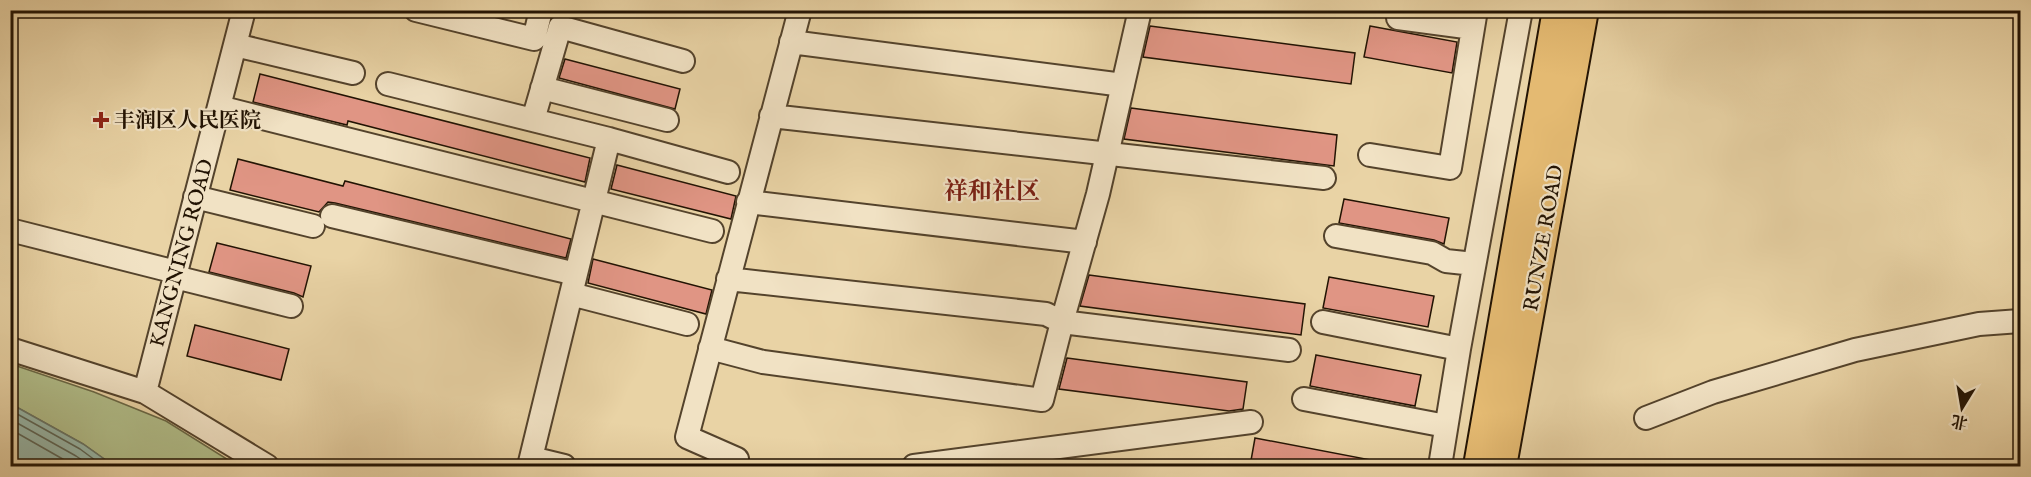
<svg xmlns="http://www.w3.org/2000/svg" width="2031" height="477" font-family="'IM FELL English','Noto Serif SC',serif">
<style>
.green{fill:#b1be8a;stroke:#6a6846;stroke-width:1.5}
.water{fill:#97b7a9;stroke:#687567;stroke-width:1.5}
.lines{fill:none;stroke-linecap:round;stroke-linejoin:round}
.shore{stroke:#5c6556;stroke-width:1.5}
.building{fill:#e09584;stroke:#221303;stroke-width:1.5}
.minor-casing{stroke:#54432c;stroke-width:26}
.major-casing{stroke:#221303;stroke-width:32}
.minor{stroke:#f1e2c4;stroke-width:22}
.major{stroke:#e4ba72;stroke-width:28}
.poi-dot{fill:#8f2418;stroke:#f1e2c4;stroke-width:2}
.labels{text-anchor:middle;stroke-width:4.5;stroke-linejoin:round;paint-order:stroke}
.poi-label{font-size:21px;font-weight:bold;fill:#221303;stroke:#f1e2c4;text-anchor:start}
.street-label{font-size:21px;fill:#221303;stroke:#f1e2c4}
.quarter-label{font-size:24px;font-weight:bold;fill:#7a1f14;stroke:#f1e2c4}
</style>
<rect width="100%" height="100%" fill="#e9d3a5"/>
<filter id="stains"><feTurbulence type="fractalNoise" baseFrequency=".00333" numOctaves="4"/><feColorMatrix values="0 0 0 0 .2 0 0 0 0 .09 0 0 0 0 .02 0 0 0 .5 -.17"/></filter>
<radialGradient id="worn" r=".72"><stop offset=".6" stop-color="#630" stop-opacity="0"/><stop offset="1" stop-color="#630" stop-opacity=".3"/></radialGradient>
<path class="green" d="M11,364L94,392L166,421L238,466H114L83,444L11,404Z"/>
<path class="water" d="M11,404L83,444L114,466H11Z"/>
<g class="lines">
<path class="shore" d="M10,410L80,449L103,466
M10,419L76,456L91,466
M10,429L75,466"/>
</g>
<path class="building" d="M1150,26L1355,53L1351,84L1143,57Z
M1370,26L1457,42L1452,73L1364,57Z
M565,59L680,89L675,109L559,78Z
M260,74L590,158L585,182L348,121L347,125L253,102Z
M1131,108L1337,135L1334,166L1124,139Z
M238,159L343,186L345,181L571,239L566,258L335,203L328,202L319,212L230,190Z
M617,165L736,196L731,219L611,189Z
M1344,199L1449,218L1444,244L1434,240L1339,223Z
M217,243L311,266L303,297L294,293L209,272Z
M593,259L712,290L706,314L588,283Z
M1089,275L1305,304L1301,335L1080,306Z
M1329,277L1434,296L1428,327L1323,308Z
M195,325L289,349L281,380L187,356Z
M1316,355L1421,375L1415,406L1310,386Z
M1067,358L1247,382L1243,409L1229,411L1059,389Z
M1255,438L1371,460V466H1250Z"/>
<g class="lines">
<g class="minor-casing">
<path id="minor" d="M416,10L534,39L541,10
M1399,10L1398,18L1473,28
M791,42L1123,85
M235,45L353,73
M388,84L609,139L728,172
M542,88L667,120
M219,107L712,231
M771,116L1324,178
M533,120L560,27L683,61
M1370,155L1450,168L1476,10
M195,197L313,226
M748,202L1085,242
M332,216L576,274
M10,230L176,272
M1336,236L1432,253L1446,261L1474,264
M175,277L291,306
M728,279L1046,314L1062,322L1289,350
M571,294L687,324
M1323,322L1459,349
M710,348L763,362L1042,400L1062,322L1098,194L1140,10
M10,349L145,392L267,466
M145,392L244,10
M1304,399L1446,426
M1646,418L1713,392L1855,350L1979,324L2020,321
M531,458L564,466
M737,459L687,437L800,10
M529,466L609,139
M914,466L1251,422
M1440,466L1459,349L1521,10"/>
</g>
<g class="major-casing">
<path id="major" d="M1478,466L1557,10
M1502,466L1584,10"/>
</g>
<use href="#minor" class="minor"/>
<use href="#major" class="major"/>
</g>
<path class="poi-dot" d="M98 111h6v6h6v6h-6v6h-6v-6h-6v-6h6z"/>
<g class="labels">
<g class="poi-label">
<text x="114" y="127">丰润区人民医院</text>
</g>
<g class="street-label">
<text transform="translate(1543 238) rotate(-80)" y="7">RUNZE ROAD</text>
<text transform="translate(181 253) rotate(-75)" y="7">KANGNING ROAD</text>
</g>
<g class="quarter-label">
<text x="992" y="199">祥和社区</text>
</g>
</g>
<rect width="2031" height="477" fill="none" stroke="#e9d3a5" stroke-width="36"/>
<rect x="12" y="12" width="2007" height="453" fill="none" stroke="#221303" stroke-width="3"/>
<rect x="18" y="18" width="1995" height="441" fill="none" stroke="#221303" stroke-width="1.5"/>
<g transform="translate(1962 408) rotate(191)" stroke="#f1e2c4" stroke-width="4.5" paint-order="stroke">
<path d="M0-4.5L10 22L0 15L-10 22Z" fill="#221303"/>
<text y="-9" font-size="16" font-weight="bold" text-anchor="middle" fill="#221303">北</text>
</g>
<rect width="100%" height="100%" filter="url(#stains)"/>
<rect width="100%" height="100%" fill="url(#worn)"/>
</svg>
